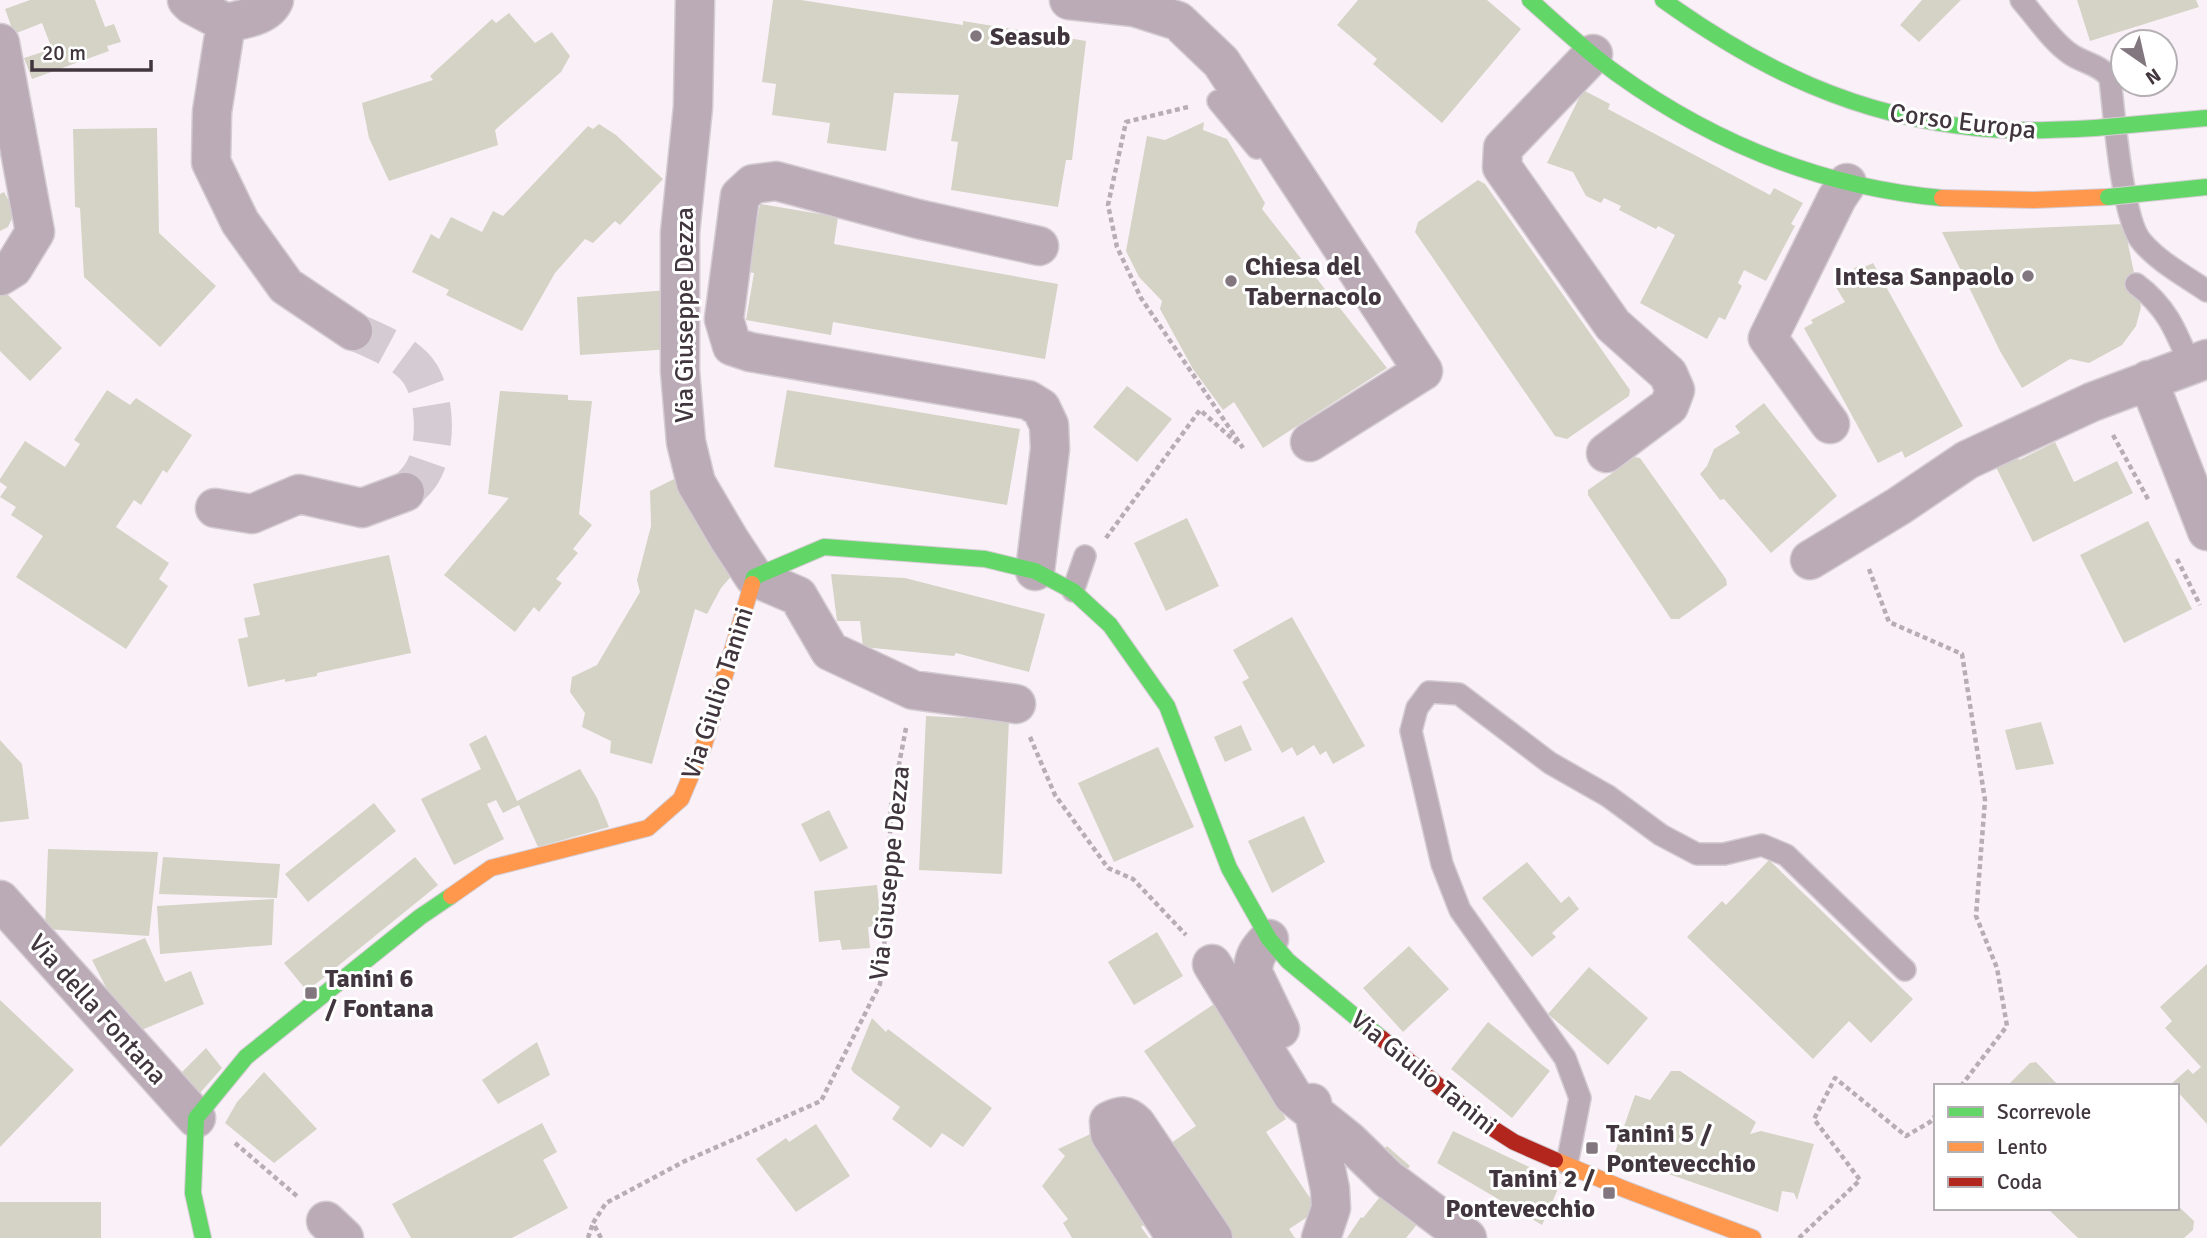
<svg xmlns="http://www.w3.org/2000/svg" width="2207" height="1238" font-family="Signika,sans-serif">
<style>
.building{fill:#d4d3c6}
.lines{fill:none;stroke-linecap:round;stroke-linejoin:round}
.street-tunnel{stroke:#d5ccd3;stroke-width:38;stroke-dasharray:38 19;stroke-linecap:butt}
.lane-casing{stroke:#d4ccd2;stroke-width:24}
.street-casing{stroke:#d4ccd2;stroke-width:41}
.fast-casing{stroke:#d4ccd2;stroke-width:18}
.slow-casing{stroke:#d4ccd2;stroke-width:18}
.jam-casing{stroke:#d4ccd2;stroke-width:18}
.path{stroke:#b8acb5;stroke-width:4.5;stroke-dasharray:5 3.5;stroke-linecap:butt}
.lane{stroke:#bbabb7;stroke-width:21}
.street{stroke:#bbabb7;stroke-width:38}
.fast{stroke:#63d668;stroke-width:16}
.slow{stroke:#ff974d;stroke-width:16}
.jam{stroke:#b3261e;stroke-width:16}
.fast-bridge-casing{stroke:#d4ccd2;stroke-width:18;stroke-linecap:butt}
.fast-bridge{stroke:#63d668;stroke-width:16}
.poi-dot{fill:#82777f;stroke:#fff;stroke-width:2.5}
.labels{text-anchor:middle;stroke-width:6;stroke-linejoin:round;paint-order:stroke}
.poi-label{font-size:26px;font-weight:bold;fill:#41363e;stroke:#fff;text-anchor:start}
.street-label{font-size:26px;fill:#41363e;stroke:#fff}
</style>
<rect width="100%" height="100%" fill="#faf1f8"/>
<path class="building" d="M30,0H95L105,27L114,24L121,42L107,46L109,51L32,79L24,58L52,49L42,23L14,34L5,9Z
M773,0H801L963,25V21L1086,41L1072,160H1066L1058,207L951,190L958,142L951,141L959,95L894,93L886,151L827,143L830,123L772,115L776,84L762,82Z
M1358,0H1487L1521,29L1442,123L1373,64L1377,59L1337,25Z
M1922,0H1961L1919,42L1900,25Z
M2077,0H2196L2199,7L2090,41Z
M509,13L535,43L552,32L570,56L561,72L495,130L498,145L389,181L369,138L362,103L433,80L430,76L492,19L496,23Z
M1583,90L1610,104L1608,109L1770,195L1774,188L1803,203L1791,224L1795,226L1766,281L1744,270L1738,283L1742,286L1725,320L1719,317L1707,339L1640,303L1675,235L1658,226L1656,229L1619,210L1621,206L1604,198L1601,203L1586,196L1573,172L1547,163Z
M1204,122L1203,130L1227,139L1265,203L1262,209L1387,368L1263,448L1234,402L1223,410L1193,369L1160,309L1162,301L1139,277L1126,251L1147,136L1165,140Z
M599,124L616,135L663,179L620,225L615,221L593,243L585,239L555,273L522,331L446,295L449,290L412,272L431,234L439,239L451,217L482,232L493,211L503,216L588,126L593,129Z
M157,128L159,233L216,286L160,347L84,277L80,208L75,207L73,129Z
M1478,180L1485,184L1630,390L1629,396L1567,439L1555,436L1415,232L1418,222Z
M4,192L15,212L8,227L0,231V194Z
M760,204L838,217L834,244L1058,284L1045,359L833,322L831,335L746,320L754,273L748,272Z
M2124,224L2141,307L2136,326L2122,345L2089,363L2070,359L2022,388L2000,351L1942,232Z
M1873,263L1963,426L1905,458L1902,451L1878,463L1804,328L1813,323L1811,320L1845,302L1834,284L1844,278L1842,276L1858,266L1860,269Z
M0,287L62,348L30,381L0,351Z
M668,290L672,349L580,355L577,297Z
M1127,386L1172,419L1137,462L1093,427Z
M107,390L130,405L136,398L192,435L167,473L163,470L141,505L134,500L116,527L169,563L159,579L168,586L126,649L16,577L43,536L11,515L16,507L0,497L7,487L0,482V479L25,441L65,467L80,444L74,440Z
M787,390L1020,429L1007,505L774,467Z
M500,391L568,395V400L592,401L579,514L592,525L573,549L578,553L556,579L562,583L539,612L534,607L515,632L444,575L509,498L488,494Z
M1764,403L1837,496L1771,553L1724,499L1720,500L1700,474L1707,466L1714,449L1740,433L1735,426Z
M2055,442L2074,482L2117,461L2133,493L2033,542L1991,457L2012,447L2019,460Z
M1635,457L1640,458L1726,579L1727,585L1679,619H1671L1588,495V490Z
M674,479L734,573L721,588L707,614L695,609L652,764L610,753L611,741L582,727L585,713L570,692L572,677L597,665L640,592L637,580L651,526L650,491Z
M1187,518L1219,586L1166,611L1134,543Z
M2148,521L2192,609L2124,643L2080,555Z
M389,555L411,653L317,673V676L285,682V679L248,687L238,639L248,637L244,618L260,615L253,584Z
M831,574L905,578L1045,614L1029,672L956,653L954,656L863,647L860,621H837Z
M1292,617L1365,746L1333,764L1326,751L1320,755L1314,745L1297,756L1292,747L1282,753L1242,682L1249,678L1233,650Z
M926,716L1009,720L1002,874L919,870Z
M2041,722L2054,764L2016,770L2005,730Z
M1241,725L1252,750L1225,762L1214,737Z
M486,735L517,801L580,769L597,798L609,827L538,847L519,805L503,813L496,800L487,804L504,839L454,865L421,799L481,769L469,744Z
M0,740L22,764L29,819L0,822Z
M1158,747L1194,827L1114,862L1078,783Z
M374,803L396,831L308,902L285,874Z
M829,810L848,848L820,862L801,824Z
M1304,816L1325,862L1272,893L1248,841Z
M48,849L158,852L149,936L45,929Z
M163,857L280,864L277,898L159,894Z
M415,857L438,885L307,991L284,963Z
M1769,860L1913,999L1871,1043L1849,1021L1813,1059L1687,937L1722,901L1726,905Z
M1527,862L1561,903L1569,896L1579,909L1552,933L1556,937L1532,957L1482,898Z
M877,885L881,925L868,927L870,948L842,950L840,940L819,942L814,891Z
M274,899L272,945L160,954L157,906Z
M1157,932L1183,976L1134,1005L1108,962Z
M145,938L165,982L191,971L204,1004L127,1036L115,1005L92,960Z
M1409,946L1449,989L1403,1032L1363,988Z
M2207,964V1124L2177,1091V1086L2171,1084L2188,1069L2193,1074L2201,1067L2165,1028L2172,1021L2160,1007Z
M1589,967L1648,1018L1608,1065L1548,1014Z
M0,1000L74,1070L0,1147Z
M1214,1004L1286,1119L1266,1132L1318,1210L1289,1229L1295,1238H1226L1165,1147L1196,1126L1144,1051Z
M872,1018L886,1032L888,1029L992,1108L963,1147L942,1133L931,1148L892,1119L900,1107L854,1073L851,1069Z
M1488,1022L1550,1071L1512,1118L1451,1069Z
M537,1042L550,1075L498,1104L482,1080Z
M206,1048L222,1068L200,1093L177,1077Z
M2036,1062L2059,1086H2007L2030,1063Z
M1671,1071H1680L1756,1122L1750,1134L1761,1131L1814,1144L1797,1200L1794,1193L1782,1191L1778,1212L1614,1155L1635,1095L1650,1100Z
M264,1072L317,1129L274,1163L225,1123L237,1102Z
M542,1123L557,1152L543,1160L568,1208L512,1238H411L392,1204Z
M816,1124L850,1176L796,1212L756,1159L786,1138L789,1142Z
M1097,1131L1155,1218L1141,1227L1149,1238H1072L1063,1223L1068,1219L1042,1186L1065,1156L1058,1149Z
M1453,1131L1561,1182L1542,1225L1437,1163Z
M1387,1146L1410,1166L1399,1179L1376,1159Z
M1387,1188L1423,1217L1406,1238H1347L1361,1217L1363,1218Z
M0,1202H101V1238H0Z
M2177,1205L2194,1221L2193,1230L2184,1238H2078L2047,1208H2177Z"/>
<g class="lines">
<path class="street-tunnel" d="M353,331C375,341 397,349 414,366C437,389 439,450 420,476C416,482 410,487 405,492"/>
<g class="lane-casing">
<path id="lane" d="M2021,0C2037,18 2050,39 2069,53C2082,63 2100,64 2110,78C2114,112 2122,221 2142,242C2159,262 2185,276 2207,291
M1218,101L1257,148
M2136,284C2167,307 2176,331 2190,365
M1073,591L1085,556
M1567,1164L1580,1098L1565,1058L1460,910L1442,864L1411,731L1417,708L1429,692L1459,694L1550,763L1608,796L1661,835L1697,854H1724L1762,845L1786,855L1905,970"/>
</g>
<g class="street-casing">
<path id="street" d="M187,0L192,5L226,23C242,19 267,17 274,0
M695,0L693,107L680,233V371L686,442L696,483L729,539L754,577L798,596L830,651L913,690L1016,704
M1069,0L1134,7L1178,21L1221,62L1423,371L1310,442
M226,23L212,112L211,162L240,222L286,286L353,331
M0,43L35,232L13,268L0,276
M1593,54L1503,148L1502,167L1613,325L1668,374L1675,390L1669,406L1606,453
M2148,380L2207,531
M1830,424L1768,338L1837,198L1847,183
M215,508L252,514L299,494L362,508L405,492
M1810,560L1899,506L1967,460L2092,402L2207,359
M1035,571L1050,449L1049,425L1041,408L1028,400L750,352L732,346L724,319L740,196L753,184L776,181L918,219L1039,246
M0,900L196,1118
M1269,939C1258,950 1253,957 1253,973L1280,1029
M1212,964L1293,1096L1349,1141L1388,1179L1467,1238
M1312,1103L1330,1189L1331,1208L1321,1238
M326,1221L344,1238
M1176,1238L1110,1134L1109,1121C1121,1115 1126,1114 1136,1124L1213,1238"/>
</g>
<g class="fast-casing">
<path id="fast" d="M1530,0C1558,25 1586,51 1616,73C1713,143 1822,187 1942,198
M1663,0C1761,70 1856,116 1977,128C2016,132 2056,130 2095,128
M752,584L754,577L824,547L985,559L1035,571L1073,591L1110,625L1167,706L1229,868L1269,939L1288,961L1381,1038
M203,1238L193,1193L196,1118L246,1057L420,917L451,896"/>
</g>
<g class="slow-casing">
<path id="slow" d="M1942,198L2034,200L2108,197
M451,896L491,868L648,828L681,799L704,745L752,584
M1555,1160L1624,1189L1753,1238"/>
</g>
<g class="jam-casing">
<path id="jam" d="M1381,1038L1478,1119L1514,1142L1555,1160"/>
</g>
<path class="path" d="M1188,107L1126,122L1108,205L1117,247L1141,298L1243,448
M2113,435L2149,501
M1106,538L1200,410L1237,443
M2177,559L2200,605
M1869,569L1889,622L1962,654L1985,800L1976,916L1997,968L2007,1026L1961,1086
M1030,737L1055,795L1108,868L1133,879L1186,935
M235,1143L298,1197
M588,1238L593,1223
M601,1238L593,1223L606,1203L685,1161L821,1101L880,984L887,918L891,806L906,728
M1799,1238L1860,1180L1814,1119L1835,1078L1906,1136L1930,1122L1936,1115"/>
<use href="#lane" class="lane"/>
<use href="#street" class="street"/>
<use href="#fast" class="fast"/>
<use href="#slow" class="slow"/>
<use href="#jam" class="jam"/>
<g class="fast-bridge-casing">
<path id="fast-bridge" d="M2095,128L2207,118
M2108,197L2207,187"/>
</g>
<use href="#fast-bridge" class="fast-bridge"/>
</g>
<g class="poi-dot">
<circle cx="976" cy="36" r="7"/>
<circle cx="2028" cy="276" r="7"/>
<circle cx="1231" cy="281" r="7"/>
<rect x="304" y="986" width="14" height="14" rx="3.5"/>
<rect x="1585" y="1141" width="14" height="14" rx="3.5"/>
<rect x="1602" y="1186" width="14" height="14" rx="3.5"/>
</g>
<g class="labels">
<g class="poi-label">
<text x="990" y="45">Seasub</text>
<text x="1245" y="275">Chiesa del<tspan x="1245" dy="30">Tabernacolo</tspan></text>
<text x="2014" y="285" text-anchor="end">Intesa Sanpaolo</text>
<text x="325" y="987">Tanini 6<tspan x="325" dy="30">/ Fontana</tspan></text>
<text x="1606" y="1142">Tanini 5 /<tspan x="1606" dy="30">Pontevecchio</tspan></text>
<text x="1595" y="1187" text-anchor="end">Tanini 2 /<tspan x="1595" dy="30">Pontevecchio</tspan></text>
</g>
<g class="street-label">
<text transform="translate(1963 121) rotate(7)" y="9">Corso Europa</text>
<text transform="translate(684 315) rotate(-90)" y="9">Via Giuseppe Dezza</text>
<text transform="translate(717 693) rotate(-72)" y="9">Via Giulio Tanini</text>
<text transform="translate(889 873) rotate(-84)" y="9">Via Giuseppe Dezza</text>
<text transform="translate(98 1009) rotate(48)" y="9">Via della Fontana</text>
<text transform="translate(1424 1072) rotate(39)" y="9">Via Giulio Tanini</text>
</g>
</g>
<rect x="1934" y="1084" width="245" height="126" fill="#ffffff" stroke="#b3afb2" stroke-width="2"/>
<rect x="1948" y="1107" width="35" height="10" fill="#63d668" stroke="#b3afb2" stroke-width="2"/>
<text x="1997" y="1119" font-size="21" fill="#41363e">Scorrevole</text>
<rect x="1948" y="1142" width="35" height="10" fill="#ff974d" stroke="#b3afb2" stroke-width="2"/>
<text x="1997" y="1154" font-size="21" fill="#41363e">Lento</text>
<rect x="1948" y="1177" width="35" height="10" fill="#b3261e" stroke="#b3afb2" stroke-width="2"/>
<text x="1997" y="1189" font-size="21" fill="#41363e">Coda</text>
<g transform="translate(2144 63) rotate(146)"><circle r="33" fill="#ffffff" stroke="#b3afb2" stroke-width="2"/>
<path d="M0-5L12 26L0 18L-12 26Z" fill="#82777f"/>
<text y="-10" font-size="19" font-weight="bold" text-anchor="middle" fill="#41363e">N</text>
</g>
<path d="M32 60v10h119v-10" fill="none" stroke="#41363e" stroke-width="3.5"/>
<text x="42" y="60" font-size="21" fill="#41363e" stroke="#ffffff" stroke-width="5" paint-order="stroke">20 m</text>
</svg>
